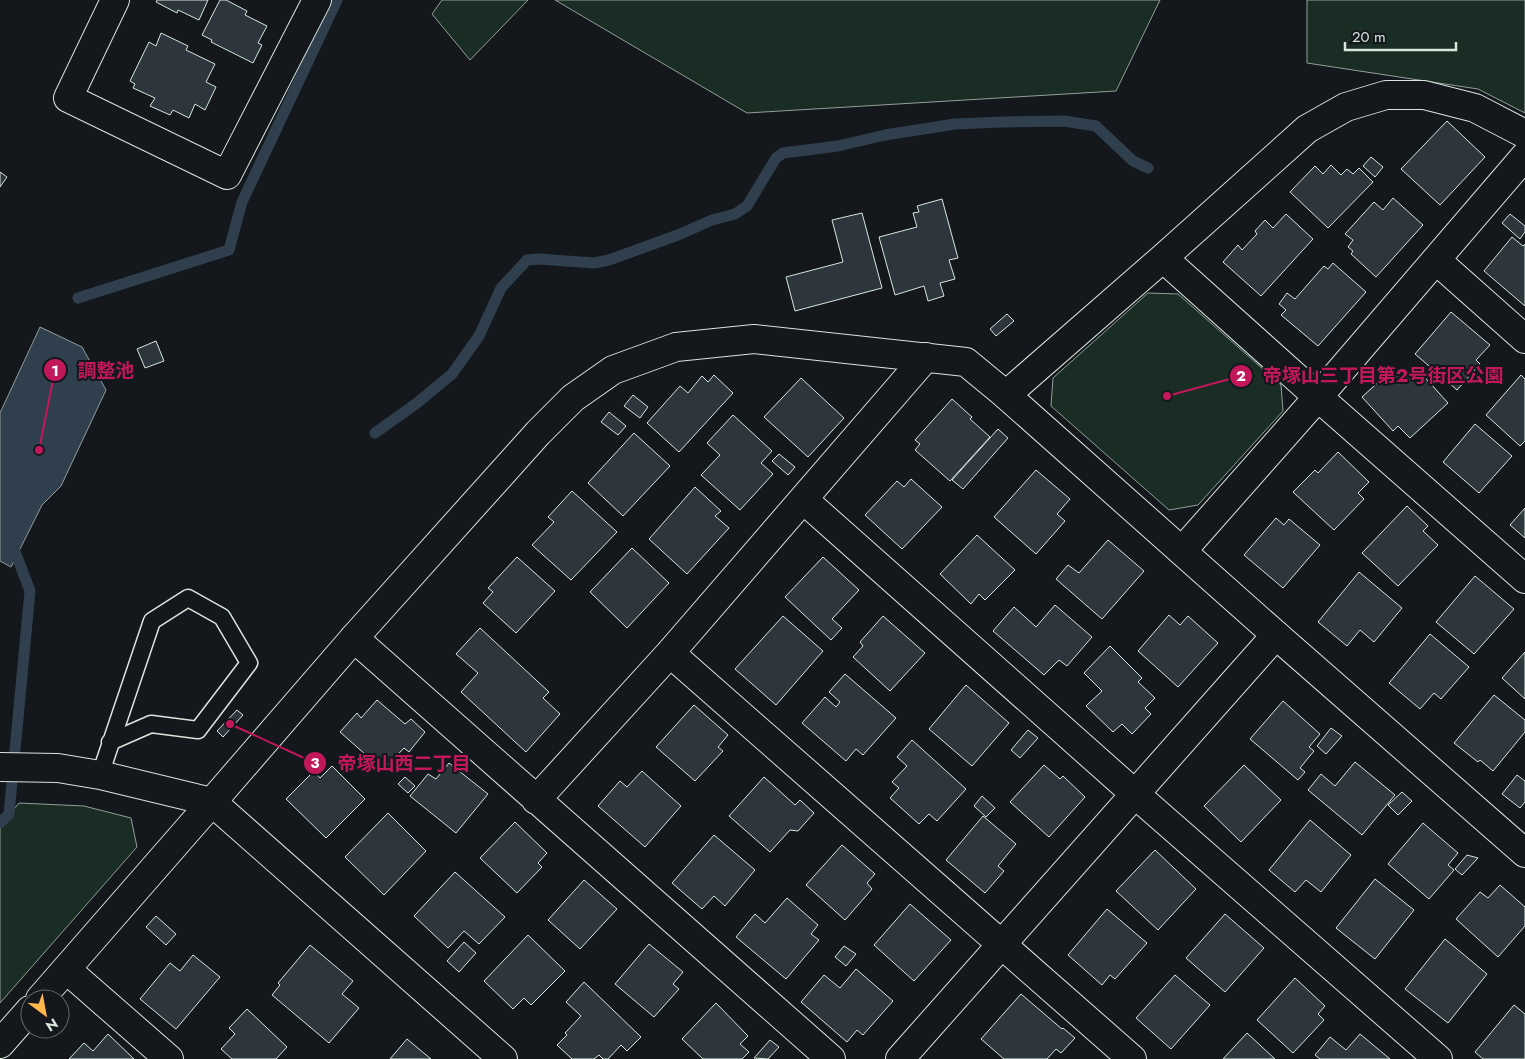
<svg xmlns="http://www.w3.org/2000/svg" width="1525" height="1059" font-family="Jost,'Noto Sans JP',sans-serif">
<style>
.green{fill:#1a2d24;stroke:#939e99}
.water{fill:#2f3f4d;stroke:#939e99}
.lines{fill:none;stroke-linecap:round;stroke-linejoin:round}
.stream{stroke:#2f3f4d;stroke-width:11}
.building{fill:#2c363c;stroke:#d8e6dc}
.lane-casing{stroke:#d8e6dc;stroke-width:19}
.street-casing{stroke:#d8e6dc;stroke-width:30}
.secondary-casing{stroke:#d8e6dc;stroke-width:30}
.lane{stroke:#14181c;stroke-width:16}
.street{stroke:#14181c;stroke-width:28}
.secondary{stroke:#14181c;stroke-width:28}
.leader{fill:none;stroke:#c2185b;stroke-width:2}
.callout-dot{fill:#c2185b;stroke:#14181c;stroke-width:2}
.mark-label{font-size:15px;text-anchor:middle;font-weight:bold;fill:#fff}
.callout-label{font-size:19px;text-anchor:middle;font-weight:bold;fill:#c2185b;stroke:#14181c;stroke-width:4;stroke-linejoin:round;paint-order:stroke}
</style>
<rect width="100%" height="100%" fill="#14181c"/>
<path class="green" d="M442,0H528L470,60L432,14Z
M555,0H1160L1116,91L747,113Z
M1307,0H1525V113L1478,89L1307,63Z
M1148,293L1178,294L1281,385L1283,411L1198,505L1169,510L1051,406L1053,378Z
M19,803L84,806L131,818L137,847L0,1003V826Z"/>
<path class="water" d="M40,327L82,347L106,390L61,486L42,505L11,567L0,561V413Z"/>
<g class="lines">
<path class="stream" d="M78,298L229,250L242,202L337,0
M375,433L417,403L452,374L479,336L501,288L527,260L539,259L594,263L609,260L678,235L712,220L735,214L747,206L776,158L783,153L838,146L885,135L955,124L1002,122L1064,121L1096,126L1133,161L1148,168
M0,823L9,814L30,591L11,541"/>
</g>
<path class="building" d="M157,0H208L199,20L178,10L177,13L156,2Z
M220,0H226L247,11L245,15L267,26L258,43L262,45L253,63L211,42L212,40L202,35Z
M161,33L188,46L186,50L215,64L206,82L216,87L205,110L195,104L189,118L173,110L170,115L150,106L155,98L133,88L135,84L130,81L149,42L156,46Z
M1447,121L1485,157L1440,205L1401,169Z
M1371,157L1383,167L1375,177L1363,166Z
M1331,165L1341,175L1347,169L1353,174L1359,168L1373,182L1328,228L1290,192L1315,166L1323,174Z
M0,172L7,177L0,187Z
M1393,198L1423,225L1376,277L1351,254L1353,251L1348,247L1353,240L1345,234L1374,202L1383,210Z
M942,199L958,258L949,260L955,279L940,283L944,296L928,301L924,286L895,295L879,237L917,227L913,213L919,212L917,206Z
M862,213L882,288L795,311L786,277L843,262L832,220Z
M1286,214L1313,239L1261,296L1223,262L1238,245L1242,250L1257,234L1255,231L1265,220L1273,228Z
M1510,214L1525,226V232L1520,239L1502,223Z
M1512,237L1523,246L1525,244V306L1484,271Z
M1333,263L1366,292L1318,346L1281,315L1286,310L1279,304L1287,293L1295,299L1324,266L1328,269Z
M1451,312L1490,345L1476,360L1480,364L1457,390L1415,354Z
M1007,314L1014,321L996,336L990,329Z
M156,341L164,361L145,368L137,349Z
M1402,371L1411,381L1420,372L1448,403L1410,438L1398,426L1393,431L1362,397L1386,375L1390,381Z
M714,375L733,393L679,452L647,423L680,386L688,393L702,376L708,382Z
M1521,375L1525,379V441L1520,446L1486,415Z
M801,378L844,418L808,457L764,417Z
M633,395L648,407L640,418L624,406Z
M952,399L972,417L970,419L990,437L950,481L915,450L920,444L915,440Z
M609,412L626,426L618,435L601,422Z
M733,415L772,451L761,463L773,474L740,510L701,475L720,455L707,443Z
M1475,424L1512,456L1479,493L1443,462Z
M998,429L1008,438L963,489L952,480Z
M634,433L670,466L623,516L588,483Z
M1338,452L1369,482L1358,493L1364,499L1334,530L1293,492L1315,470L1318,473Z
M779,454L795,467L788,475L772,461Z
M1036,470L1070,499L1057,514L1065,521L1036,554L994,517Z
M911,479L942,507L902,549L865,515L897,481L904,487Z
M695,487L721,511L715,516L729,528L687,574L649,539Z
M572,491L617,532L571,580L532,545L554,522L548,517Z
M1407,506L1428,526L1423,531L1438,545L1398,586L1362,553Z
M1525,508V538L1510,525Z
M1276,518L1284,525L1289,519L1320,545L1283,588L1244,555Z
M977,535L1015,570L985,600L979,594L971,604L940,574Z
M1108,540L1144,571L1102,619L1056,579L1068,565L1079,573Z
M632,548L669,583L627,628L590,592Z
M517,557L555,591L516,633L483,603L493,592L488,588Z
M823,557L859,590L832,619L842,628L831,640L785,597Z
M1359,572L1402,608L1374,642L1360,630L1347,646L1318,622Z
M1475,576L1514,609L1474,654L1436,622Z
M1055,605L1092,637L1067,666L1059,660L1044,675L993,631L1014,607L1036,627Z
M1169,615L1180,625L1188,616L1218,643L1178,687L1138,651Z
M783,616L823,651L776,705L735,669Z
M883,616L925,653L890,691L853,657L863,646L860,642Z
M480,628L549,692L543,698L560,714L526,752L461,692L478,673L456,654Z
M1430,634L1469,667L1441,699L1434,693L1420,709L1389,683Z
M1110,646L1142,678L1138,682L1155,698L1145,708L1151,714L1132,734L1122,724L1113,732L1086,706L1102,691L1084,673Z
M1525,652V699L1502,678Z
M845,674L896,718L863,755L856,749L846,761L802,723L825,697L836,707L840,702L829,692Z
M966,685L1009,723L972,766L929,729Z
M1494,695L1525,720V732L1493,771L1480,760L1478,762L1454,743Z
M377,700L405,724L411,719L425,732L409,752L404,748L383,770L340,732L357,713L361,718Z
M1283,701L1320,734L1309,747L1314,751L1300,768L1305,772L1298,780L1250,739Z
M694,705L728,735L718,747L723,751L695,781L656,747Z
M237,710L243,715L223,737L217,731Z
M1331,728L1342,736L1326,754L1317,746Z
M1028,730L1038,738L1020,758L1011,750Z
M912,740L966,789L937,821L929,814L919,824L890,798L899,788L892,782L907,766L897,757Z
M1355,762L1395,795L1362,835L1308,790L1321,774L1335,786Z
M449,763L488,794L456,833L410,796L428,774L436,779Z
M1044,765L1060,779L1063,776L1085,797L1049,837L1010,802Z
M1244,765L1281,800L1241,842L1204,806Z
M332,766L365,799L326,838L286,799L314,771L320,778Z
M642,771L681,806L645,847L598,806L620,781L627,787Z
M1517,775L1525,781V802L1520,808L1502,794Z
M405,777L415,786L408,793L398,784Z
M764,777L795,805L800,800L814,813L798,831L790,830L770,852L729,816Z
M1402,792L1412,801L1398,815L1388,805Z
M982,796L995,808L986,817L974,806Z
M388,813L426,851L384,895L345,857Z
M983,816L1016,844L998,866L1004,871L985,893L946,860Z
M1310,820L1351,855L1321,892L1306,880L1295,892L1269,870Z
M515,822L547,853L538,863L542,867L517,893L480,858Z
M1423,823L1458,853L1448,865L1454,870L1429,899L1388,864Z
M714,835L755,870L725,906L714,896L702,909L672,883Z
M842,845L875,874L867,883L872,889L845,920L806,885Z
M1155,850L1196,889L1158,930L1116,891Z
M1467,855L1478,858L1462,875L1455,869Z
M455,872L505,917L479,944L464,931L448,948L414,916Z
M1375,879L1414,910L1375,959L1336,928Z
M584,880L617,909L580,949L548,920Z
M1500,885L1525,907V926L1498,957L1456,919L1480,892L1488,898Z
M787,898L818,925L811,934L819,940L786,979L736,937L755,914L765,923Z
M910,904L951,940L914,981L874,945Z
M1107,909L1147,943L1115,979L1110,975L1102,985L1068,955Z
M1225,914L1264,948L1225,992L1186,958Z
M156,916L176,934L166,945L146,927Z
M528,935L565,971L531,1005L524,998L513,1009L484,981Z
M1445,939L1487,974L1448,1023L1405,989Z
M464,942L476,953L459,972L447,961Z
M649,944L683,972L673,984L679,989L654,1017L615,984Z
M310,945L353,981L342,994L359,1008L329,1043L272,995L280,985L278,983Z
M844,946L856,954L846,966L835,957Z
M193,955L220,977L176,1029L140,999L170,963L180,971Z
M856,969L893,1001L863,1035L857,1030L847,1042L801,1002L824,975L840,988Z
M1175,975L1210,1005L1171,1049L1136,1018Z
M1295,978L1325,1006L1318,1014L1324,1020L1293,1053L1257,1020Z
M584,982L641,1037L627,1051L621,1045L608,1059H603L599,1055L594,1059H572L557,1045L567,1035L565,1033L581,1016L566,1002Z
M1021,994L1062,1029L1063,1028L1075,1038L1061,1053L1056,1049L1047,1059H1004L981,1039Z
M716,1003L748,1036L740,1044L749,1052L742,1059H703L682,1039Z
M1514,1005L1525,1014V1059H1483L1475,1052Z
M247,1009L287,1047L276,1059H232L221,1049L235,1034L229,1028Z
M1247,1033L1275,1059H1223Z
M108,1034L134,1059H69L84,1043L93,1051Z
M1360,1034L1390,1059H1320L1315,1055L1330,1037L1346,1050Z
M407,1039L431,1059H390Z
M770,1040L779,1047L768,1059L754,1058Z"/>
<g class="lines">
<g class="lane-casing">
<path id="lane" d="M100,775L152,621L188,598L222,617L249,663L198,730L151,724L110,742"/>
</g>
<g class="street-casing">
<path id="street" d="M115,0L68,98L227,175L317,0
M1163,258L1318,397L1525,579
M1436,260L1525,339
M1006,395L1163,258L1307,129L1346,107L1386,95H1424L1475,108L1525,134
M804,500L1135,794L1438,1059
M1182,551L1318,397L1525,156
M354,638L831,1059
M670,653L1132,1059
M536,800L670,653L926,357
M66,969L169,1059
M40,999L212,802
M0,1044L30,1010
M900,1059L1276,635"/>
</g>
<g class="secondary-casing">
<path id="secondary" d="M0,767L58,768L100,775L212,802L503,1059
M212,802L354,638L538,433L573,398L613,370L676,347L754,339L966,362L1006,395L1276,635L1525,853"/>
</g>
<use href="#lane" class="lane"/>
<use href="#street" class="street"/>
<use href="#secondary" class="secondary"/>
</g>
<path class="leader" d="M39 450L55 370M1167 396L1241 376M230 724L315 763"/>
<g class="callout-dot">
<circle cx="39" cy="450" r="5"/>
<circle cx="1167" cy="396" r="5"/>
<circle cx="230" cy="724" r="5"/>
<circle cx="55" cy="370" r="12"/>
<circle cx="1241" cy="376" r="12"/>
<circle cx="315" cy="763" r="12"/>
</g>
<g class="mark-label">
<text x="55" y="376">1</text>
<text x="1241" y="381">2</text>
<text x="315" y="768">3</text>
</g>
<g class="callout-label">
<text x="106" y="377">調整池</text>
<text x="1383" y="382">帝塚山三丁目第2号街区公園</text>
<text x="404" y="770">帝塚山西二丁目</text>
</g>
<g transform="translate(45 1014) rotate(148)"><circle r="24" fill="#14181c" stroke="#626a69"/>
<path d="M0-4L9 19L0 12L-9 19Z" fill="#ffb74d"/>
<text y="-8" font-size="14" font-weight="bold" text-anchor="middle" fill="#d8e6dc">N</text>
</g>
<path d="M1345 42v8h111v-8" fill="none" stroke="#d8e6dc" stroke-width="2.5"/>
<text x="1352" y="42" font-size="15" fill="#d8e6dc" stroke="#14181c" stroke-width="4" paint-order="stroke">20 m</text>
</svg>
